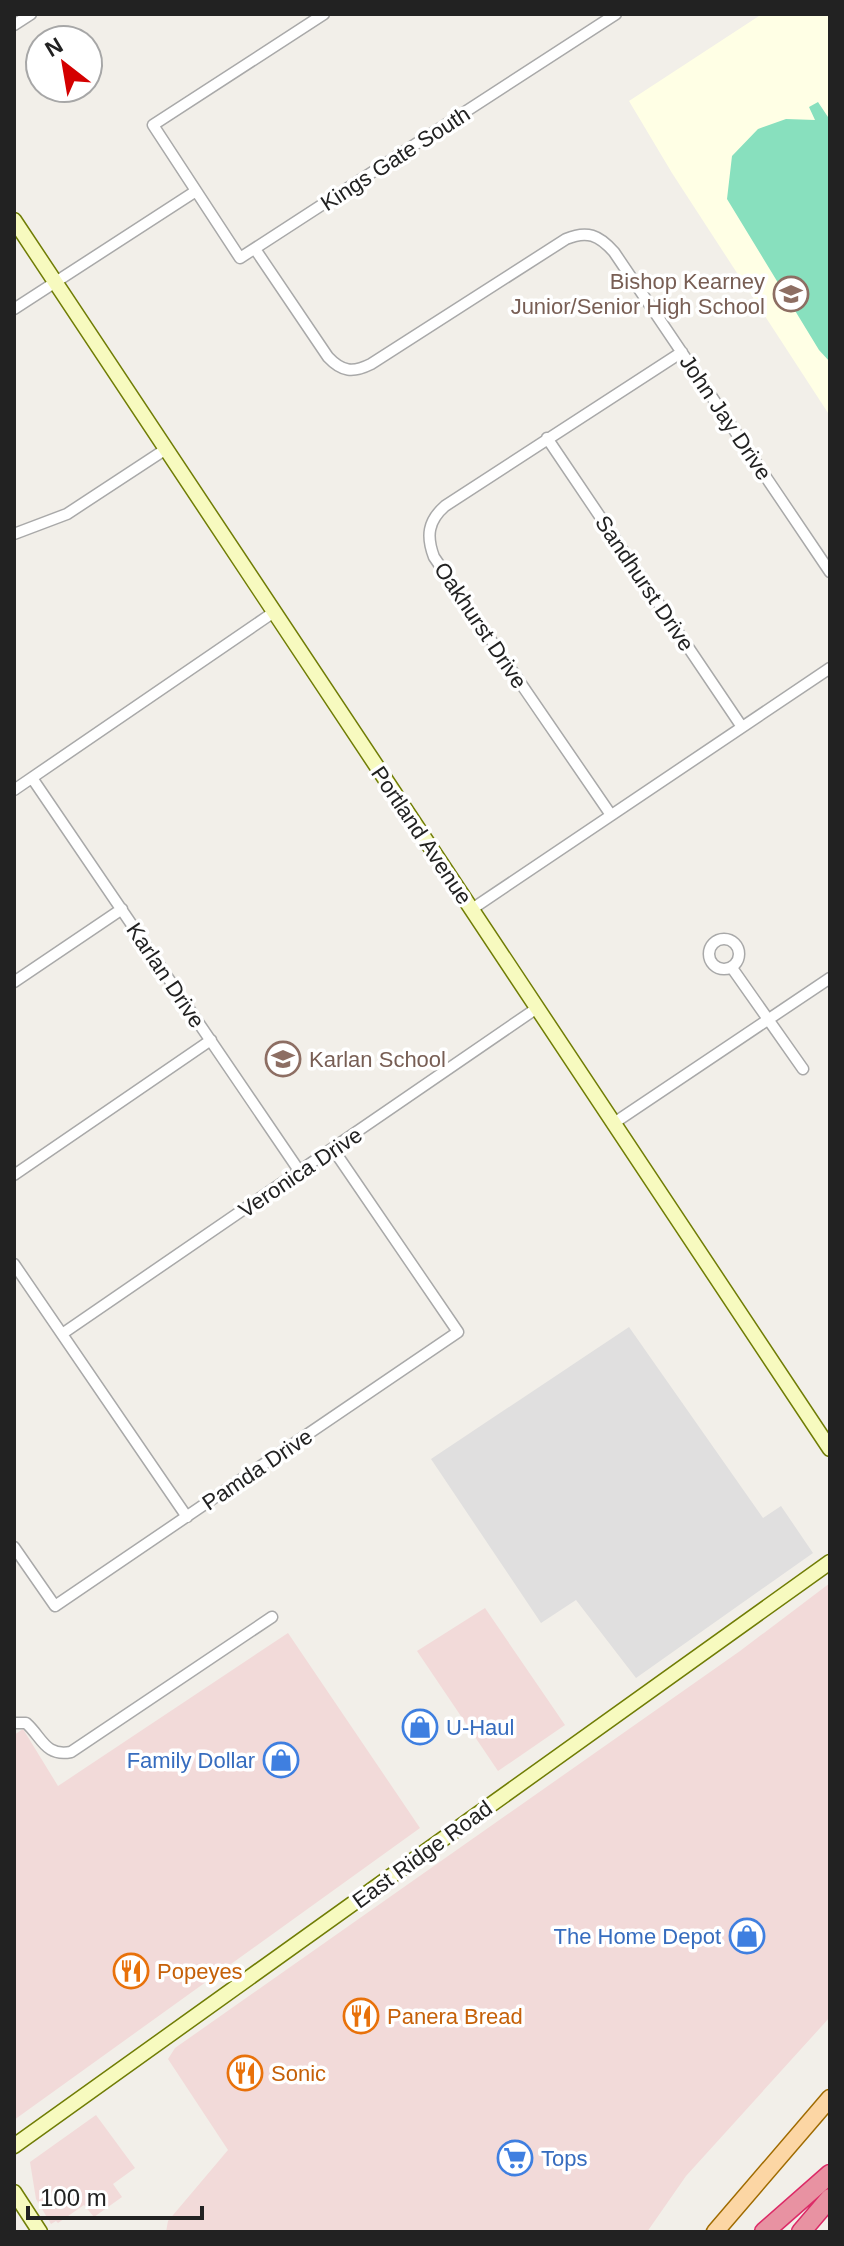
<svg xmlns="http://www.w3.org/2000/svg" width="844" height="2246" font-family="Arial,sans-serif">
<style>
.residential{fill:#e0dfdf}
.commercial{fill:#f2dad9}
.education{fill:#ffffe5}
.pitch{fill:#88e0be}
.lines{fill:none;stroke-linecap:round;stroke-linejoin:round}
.street-casing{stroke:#a9a9a9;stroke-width:13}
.secondary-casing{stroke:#707d05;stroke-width:17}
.primary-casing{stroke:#a06b00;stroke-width:19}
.highway-casing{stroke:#dc2a67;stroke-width:21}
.street{stroke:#fff;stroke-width:10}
.secondary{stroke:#f7fabf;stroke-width:14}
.primary{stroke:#fcd6a4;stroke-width:16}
.highway{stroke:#e892a2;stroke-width:18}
.labels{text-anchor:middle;stroke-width:7;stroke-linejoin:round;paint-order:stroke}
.street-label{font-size:22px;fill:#222;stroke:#fff}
.education-label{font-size:22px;fill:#785e54;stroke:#fff;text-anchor:end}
.shop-label{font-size:22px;fill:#366cbe;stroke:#fff;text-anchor:start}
.food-label{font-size:22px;fill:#c56008;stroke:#fff;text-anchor:start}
</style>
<rect width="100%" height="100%" fill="#f2efe9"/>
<path class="residential" d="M629,1327L763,1518L781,1506L813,1553L636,1678L576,1600L541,1623L431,1459Z"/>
<path class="commercial" d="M830,1583V2017L686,2176L647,2232H166L168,2221L228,2150L168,2059L175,2048L740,1651Z
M485,1608L565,1725L498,1771L417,1651Z
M288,1633L420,1828L14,2120V1735L23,1729L58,1786Z
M96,2115L135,2168L113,2184L122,2197L94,2217L84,2205L58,2223L56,2221L51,2224L36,2199L30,2162Z"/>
<path class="education" d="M762,14H830V416L672,173L629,101Z"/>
<path class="pitch" d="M818,102L830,120V362L819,350L727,199L732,156L758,129L786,119L815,120L809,107Z"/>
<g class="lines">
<g class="street-casing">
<path id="street" d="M324,14L153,125L240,258L616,14
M14,25L31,14
M255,249L328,357C342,372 353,373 371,364L566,239C587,230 599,235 614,252L830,572
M14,309L196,191
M547,438L742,727
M14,534L67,514L166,449
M32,778L300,1172
M14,790L274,612
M611,815L434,557C426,536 428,521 445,506L682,352
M472,909L830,668
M709 954a15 15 0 1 1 30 0a15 15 0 1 1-30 0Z
M732,968L803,1069
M14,982L122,909
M614,1123L830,978
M14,1175L211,1040
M14,1264L187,1517
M62,1334L537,1008
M14,1547L55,1606L458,1332L333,1149
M14,1723H26C42,1737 45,1757 71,1752L272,1617"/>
</g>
<g class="secondary-casing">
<path id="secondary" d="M14,220L830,1449
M14,2146L830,1562
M14,2192L40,2232"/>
</g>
<g class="primary-casing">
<path id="primary" d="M715,2232L830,2098"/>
</g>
<g class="highway-casing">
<path id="highway" d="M764,2232L830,2174
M801,2232L830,2198"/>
</g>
<use href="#street" class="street"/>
<use href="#secondary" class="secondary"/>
<use href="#primary" class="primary"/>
<use href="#highway" class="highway"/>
</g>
<defs>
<g id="school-ring" transform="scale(1.8)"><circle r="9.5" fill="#fff" stroke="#8d6e63" stroke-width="1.5"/><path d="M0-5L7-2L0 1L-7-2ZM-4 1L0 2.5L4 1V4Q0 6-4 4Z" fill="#8d6e63"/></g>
<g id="shop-ring" transform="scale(1.8)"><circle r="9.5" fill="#fff" stroke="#3f7fe0" stroke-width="1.5"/><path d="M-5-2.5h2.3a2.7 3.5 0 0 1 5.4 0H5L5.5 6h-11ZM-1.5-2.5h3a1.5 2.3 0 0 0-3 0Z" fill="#3f7fe0"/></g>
<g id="restaurant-ring" transform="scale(1.8)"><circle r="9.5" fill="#fff" stroke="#e8710a" stroke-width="1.5"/><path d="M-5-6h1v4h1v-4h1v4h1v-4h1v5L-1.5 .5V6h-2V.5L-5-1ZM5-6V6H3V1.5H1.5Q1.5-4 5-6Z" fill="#e8710a"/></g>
<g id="supermarket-ring" transform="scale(1.8)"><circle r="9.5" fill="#fff" stroke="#3f7fe0" stroke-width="1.5"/><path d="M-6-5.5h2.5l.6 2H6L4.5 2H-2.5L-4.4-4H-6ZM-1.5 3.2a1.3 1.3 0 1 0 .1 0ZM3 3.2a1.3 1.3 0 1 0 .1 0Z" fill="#3f7fe0"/></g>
</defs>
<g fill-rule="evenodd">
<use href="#school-ring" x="791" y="294"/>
<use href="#school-ring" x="283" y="1059"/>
<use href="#shop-ring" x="420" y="1727"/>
<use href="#shop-ring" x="281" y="1760"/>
<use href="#shop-ring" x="747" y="1936"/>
<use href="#restaurant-ring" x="131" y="1971"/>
<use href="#restaurant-ring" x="361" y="2016"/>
<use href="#restaurant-ring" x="245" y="2073"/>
<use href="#supermarket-ring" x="515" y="2158"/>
</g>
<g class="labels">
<g class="street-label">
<text transform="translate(395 158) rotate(-33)" y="8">Kings Gate South</text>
<text transform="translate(726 417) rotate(56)" y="8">John Jay Drive</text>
<text transform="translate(645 583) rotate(56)" y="8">Sandhurst Drive</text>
<text transform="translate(481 625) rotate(56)" y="8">Oakhurst Drive</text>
<text transform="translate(422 835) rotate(56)" y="8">Portland Avenue</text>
<text transform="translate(166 975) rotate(56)" y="8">Karlan Drive</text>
<text transform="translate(300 1172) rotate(-34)" y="8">Veronica Drive</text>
<text transform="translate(257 1469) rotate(-34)" y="8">Pamda Drive</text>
<text transform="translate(422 1854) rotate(-36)" y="8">East Ridge Road</text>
</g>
<g class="education-label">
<text x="765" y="289">Bishop Kearney<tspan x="765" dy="25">Junior/Senior High School</tspan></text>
<text x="309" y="1067" text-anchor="start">Karlan School</text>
</g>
<g class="shop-label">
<text x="446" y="1735">U-Haul</text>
<text x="255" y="1768" text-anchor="end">Family Dollar</text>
<text x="721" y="1944" text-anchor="end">The Home Depot</text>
<text x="541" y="2166">Tops</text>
</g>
<g class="food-label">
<text x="157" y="1979">Popeyes</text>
<text x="387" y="2024">Panera Bread</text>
<text x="271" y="2081">Sonic</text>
</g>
</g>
<rect width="844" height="2246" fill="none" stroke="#222222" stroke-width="32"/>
<g transform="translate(64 64) rotate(329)"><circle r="38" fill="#ffffff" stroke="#a7a7a7" stroke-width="2"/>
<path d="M0-6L14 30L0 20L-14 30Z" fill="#d40000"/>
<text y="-12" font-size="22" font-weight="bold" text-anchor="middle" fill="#222222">N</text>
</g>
<path d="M28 2206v12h174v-12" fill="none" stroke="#222222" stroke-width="4"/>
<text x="40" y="2206" font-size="24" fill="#222222" stroke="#ffffff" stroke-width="6" paint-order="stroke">100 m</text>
</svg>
